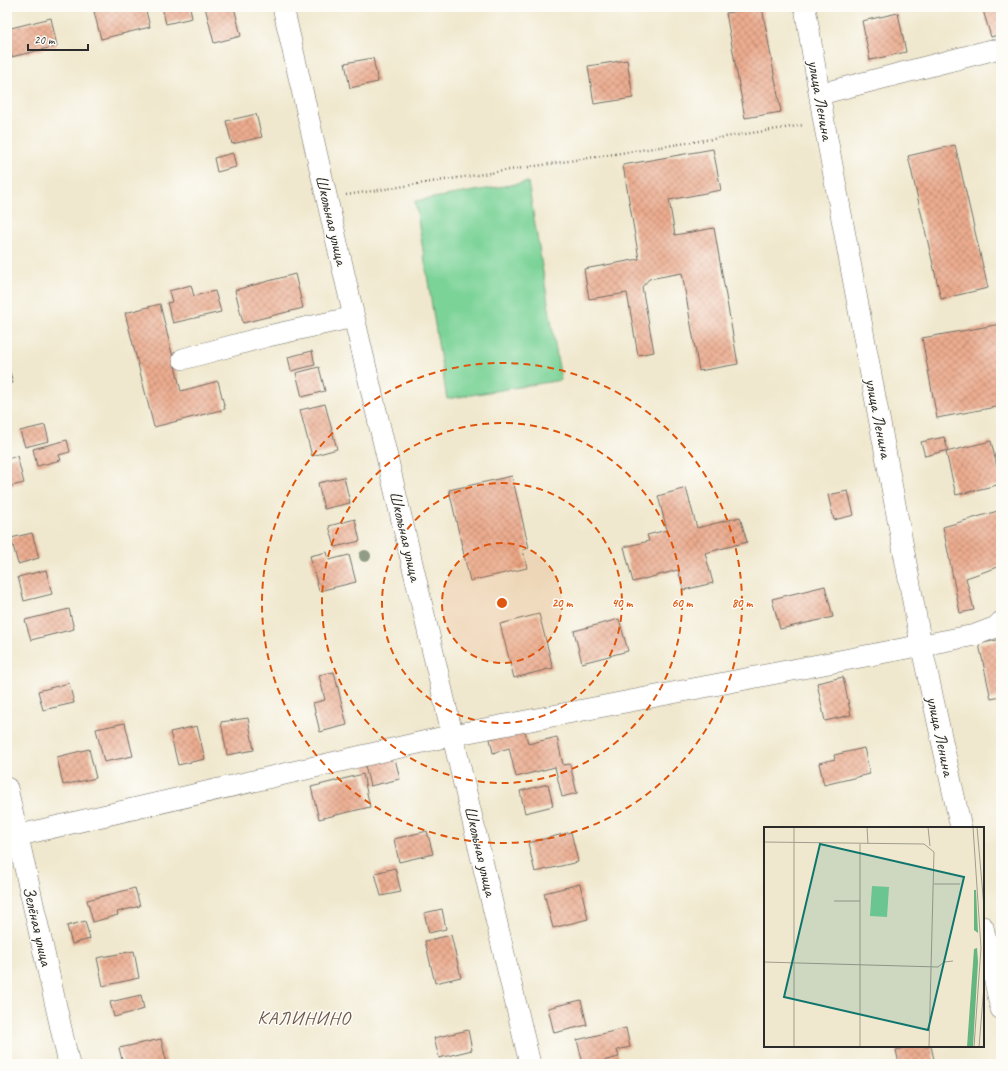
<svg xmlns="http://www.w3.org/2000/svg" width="1008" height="1071" font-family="Caveat,sans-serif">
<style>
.pitch{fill:#7bd398;stroke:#537f62}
.building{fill:url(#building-cross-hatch)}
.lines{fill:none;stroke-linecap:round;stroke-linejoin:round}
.minor-casing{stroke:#706d64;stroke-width:22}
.path{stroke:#706d64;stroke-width:2.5;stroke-dasharray:1 3;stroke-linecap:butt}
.minor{stroke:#fff;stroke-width:21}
.tree{fill:#919c86}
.ring{fill:none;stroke:#df570e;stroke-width:2;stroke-dasharray:7 5}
.labels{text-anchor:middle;stroke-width:3;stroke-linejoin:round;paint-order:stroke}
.street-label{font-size:17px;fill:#2b2b2b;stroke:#fdfcf7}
.quarter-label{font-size:19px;letter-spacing:1px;fill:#6f584e;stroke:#fdfcf7}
.inset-road{fill:none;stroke:#a19c8d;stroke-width:1}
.view{fill:#0f766e;fill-opacity:0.15;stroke:#0f766e;stroke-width:2}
.inset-edge{fill:none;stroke:#2b2b2b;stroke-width:2}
.centre{fill:#df570e;stroke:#fdfcf7;stroke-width:2}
.ring-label{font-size:12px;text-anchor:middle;font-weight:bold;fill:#df570e;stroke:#fdfcf7;stroke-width:3;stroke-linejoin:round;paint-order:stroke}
</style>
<defs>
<pattern id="building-cross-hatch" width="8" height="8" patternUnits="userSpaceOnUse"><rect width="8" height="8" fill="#ecac8f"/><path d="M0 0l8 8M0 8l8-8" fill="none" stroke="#bf8c75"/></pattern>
</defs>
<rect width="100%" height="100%" fill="#fdfcf7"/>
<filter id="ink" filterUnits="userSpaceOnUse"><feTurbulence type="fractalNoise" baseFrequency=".025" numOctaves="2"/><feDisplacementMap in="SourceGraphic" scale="8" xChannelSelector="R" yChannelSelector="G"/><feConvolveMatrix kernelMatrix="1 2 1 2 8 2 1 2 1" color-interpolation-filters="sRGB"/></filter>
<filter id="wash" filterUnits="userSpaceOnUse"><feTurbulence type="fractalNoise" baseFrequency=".012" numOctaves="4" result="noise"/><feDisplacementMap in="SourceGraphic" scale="16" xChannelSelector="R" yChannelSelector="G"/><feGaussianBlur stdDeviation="0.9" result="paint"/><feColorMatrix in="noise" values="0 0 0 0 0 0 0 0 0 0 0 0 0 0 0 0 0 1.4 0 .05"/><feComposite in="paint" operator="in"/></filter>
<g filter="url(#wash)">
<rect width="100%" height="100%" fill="#f0e8ce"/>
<path class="pitch" d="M528,182L561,380L447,399L415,201Z"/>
<g id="blocks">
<path class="building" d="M112,7H145L150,27L101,39L94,12Z
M162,7H190L192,18L166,24Z
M205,7H234L241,36L214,43Z
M758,7H762L781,112L745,118L726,13Z
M982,7H998L1001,17V34L991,37Z
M898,13L906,52L870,60L862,21Z
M51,18L57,46L7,58V29Z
M373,58L378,82L350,88L345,63Z
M627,60L633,98L594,104L588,66Z
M256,114L262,137L232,144L226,121Z
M955,145L988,288L941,299L908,156Z
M713,149L721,190L669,200L675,235L714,228L738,364L699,371L682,273L649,279L642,287L654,352L638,355L627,293L589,299L584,269L639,259L623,165Z
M233,153L236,167L217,172L214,158Z
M295,274L303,308L243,323L235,290Z
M191,285L194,296L215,291L221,312L173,323L167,303L172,302L169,291Z
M160,304L181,391L218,381L225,409L154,427L125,313Z
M1001,324V406L937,418L922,338Z
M312,351L315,365L291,371L288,357Z
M319,367L325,391L302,397L296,373Z
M10,372L13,383L7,384V373Z
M325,404L337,449L312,456L300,410Z
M45,425L49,441L25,447L20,431Z
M944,437L948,450L925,456L921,442Z
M67,440L70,452L59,455L61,460L37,466L33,449Z
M991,441L1001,484L956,495L946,452Z
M17,456L24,483L7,487V459Z
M512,476L529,548L523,550L527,568L470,581L449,490Z
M344,477L350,503L324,509L318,483Z
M686,488L697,528L740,517L747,542L705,553L713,583L684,590L678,570L633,582L624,547L649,541L647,535L667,530L658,496Z
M848,491L854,515L834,520L828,495Z
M1001,510V566L966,578L974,610L960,613L943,527Z
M355,519L360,541L335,547L329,526Z
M32,533L39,558L18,564L11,538Z
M327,552L329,560L349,555L356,582L319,591L310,556Z
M46,570L52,594L24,601L18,577Z
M825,586L833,617L780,629L772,599Z
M69,609L74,629L31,640L25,620Z
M539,614L553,668L514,678L500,624Z
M619,619L628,651L582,663L574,631Z
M1001,639V697L991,699L979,644Z
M334,672L347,725L320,732L313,703L325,700L319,675Z
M843,677L851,715L825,721L817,683Z
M69,683L74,703L43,710L38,691Z
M248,718L254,750L227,755L221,722Z
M125,723L133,756L104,762L96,729Z
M197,726L205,759L178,765L170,732Z
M525,730L528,744L557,737L563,765L570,764L577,793L562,797L555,767L516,777L509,748L493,753L490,739Z
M864,748L870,774L824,785L819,763L835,759L834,755Z
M89,749L96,778L63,785L57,757Z
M394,755L400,779L370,786L364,762Z
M363,774L370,807L319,819L311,787Z
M548,784L553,806L525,813L520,791Z
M427,831L433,854L399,862L394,839Z
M571,832L578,862L535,872L528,843Z
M395,868L401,892L381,896L375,873Z
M580,884L588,919L553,928L544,893Z
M135,888L140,906L117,912L118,915L93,922L87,900Z
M442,909L446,929L429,933L424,913Z
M85,921L90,939L72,944L67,926Z
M451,935L461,977L435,983L425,941Z
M134,951L139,978L103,986L97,958Z
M141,995L144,1009L114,1017L110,1002Z
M581,1000L587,1025L554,1033L548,1008Z
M626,1028L630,1047L617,1050L619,1057L590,1064H583L577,1040Z
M468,1030L472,1050L439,1058L434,1038Z
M161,1039L167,1064H123L119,1048Z
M912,1046H931L935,1064H899L896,1050Z"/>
</g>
</g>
<g filter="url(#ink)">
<use href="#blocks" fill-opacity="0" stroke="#706d64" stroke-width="1"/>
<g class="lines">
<g class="minor-casing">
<path id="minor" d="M283,7L354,317L530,1064
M805,7L824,122L921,644L961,828
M820,94L992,50
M183,359L268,336L354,317
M7,788L69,1064
M7,838L453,735L975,635L996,627L1001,622
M983,927L1001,1009"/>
</g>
<path class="path" d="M346,195L804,125"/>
<use href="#minor" class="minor"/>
</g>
<circle class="tree" cx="365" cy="556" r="6"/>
</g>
<circle cx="502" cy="603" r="60" fill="#df570e" fill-opacity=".12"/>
<g class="ring">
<circle cx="502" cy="603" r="60"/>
<circle cx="502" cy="603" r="120"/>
<circle cx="502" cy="603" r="180"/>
<circle cx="502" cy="603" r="240"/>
</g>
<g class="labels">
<g class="street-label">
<text transform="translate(821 100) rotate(80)" y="6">улица Ленина</text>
<text transform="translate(332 220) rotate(77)" y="6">Школьная улица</text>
<text transform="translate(879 418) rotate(79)" y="6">улица Ленина</text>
<text transform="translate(406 536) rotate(77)" y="6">Школьная улица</text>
<text transform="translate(941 736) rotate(78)" y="6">улица Ленина</text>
<text transform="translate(481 851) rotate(77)" y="6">Школьная улица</text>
<text transform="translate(38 926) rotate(77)" y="6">Зелёная улица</text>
</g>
<g class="quarter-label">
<text x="304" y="1024">КАЛИНИНО</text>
</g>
</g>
<g transform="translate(764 827)">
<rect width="220" height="220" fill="#f0e8ce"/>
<path d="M210,63H212L214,106L210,103ZM213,121L214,135L209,220H203L210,122Z" fill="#64b580"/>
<path d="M108,59L125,60L123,90L106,89Z" fill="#7bd398"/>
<path class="inset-road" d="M30,0V220M103,0L104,17M164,0L166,19M209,0L217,121L210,220M213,0L220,80M0,15L160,17L170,25L165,220M96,17V220M170,57H196M70,74H96M0,135L174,140L180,135L189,134M215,220L220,159"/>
<path class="view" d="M56,17L200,50L164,203L20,170Z"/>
<rect width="220" height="220" class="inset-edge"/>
</g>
<circle cx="502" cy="603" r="6" class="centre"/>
<g class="ring-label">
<text x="562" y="607">20 m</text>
<text x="622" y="607">40 m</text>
<text x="682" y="607">60 m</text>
<text x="742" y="607">80 m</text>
</g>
<rect width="1008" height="1071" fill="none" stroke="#fdfcf7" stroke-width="24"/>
<path d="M28 44v6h60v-6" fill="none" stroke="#2b2b2b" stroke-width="2"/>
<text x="34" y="44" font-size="12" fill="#2b2b2b" stroke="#fdfcf7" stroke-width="3" paint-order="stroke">20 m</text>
</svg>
